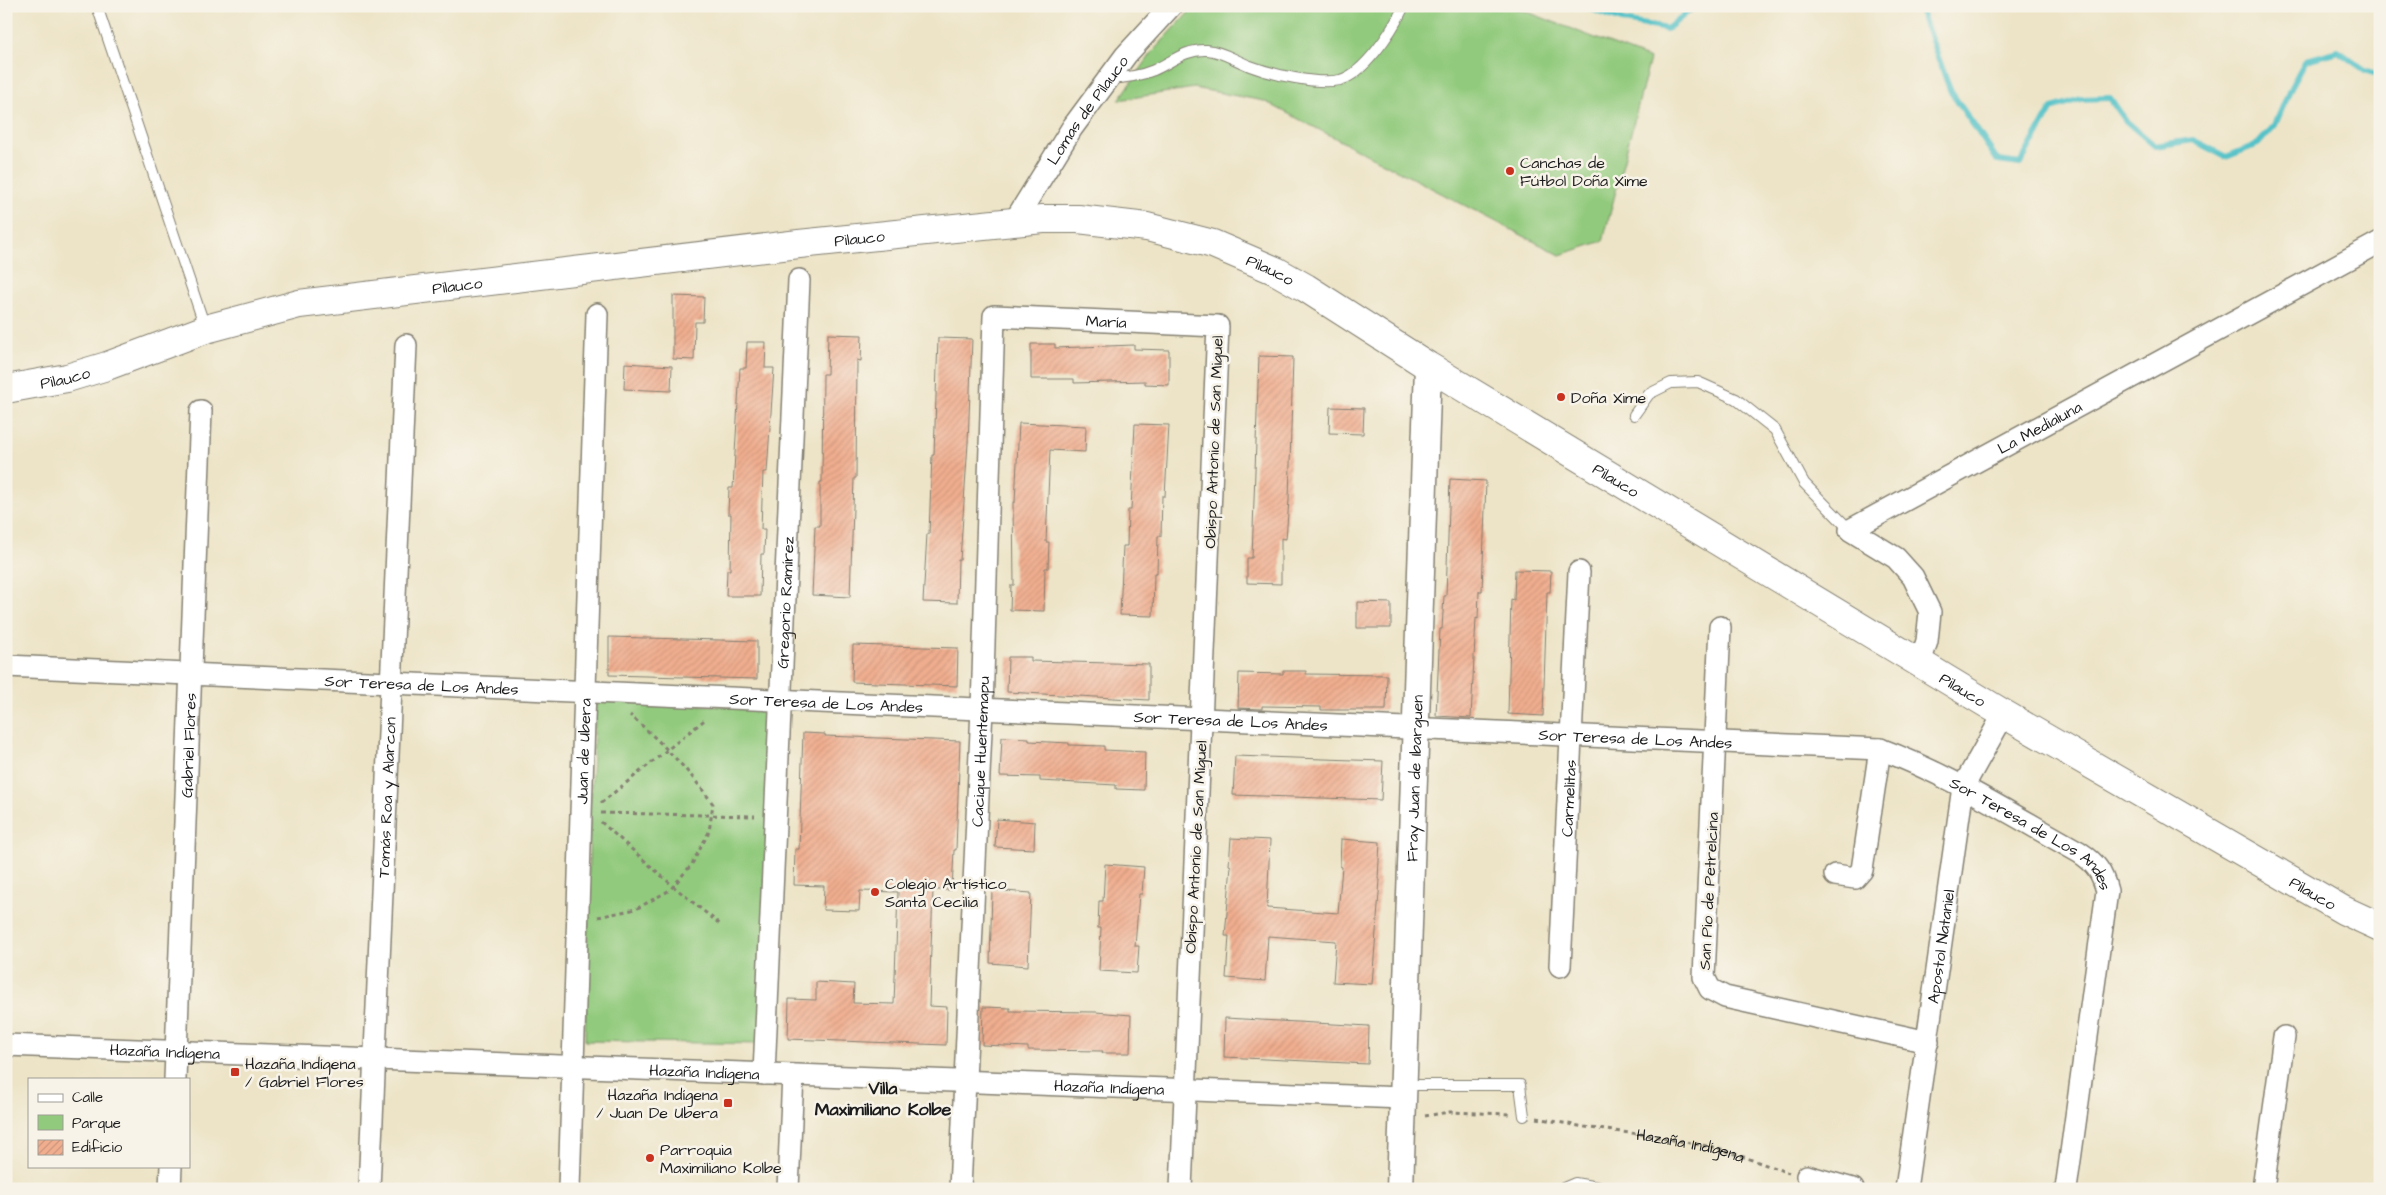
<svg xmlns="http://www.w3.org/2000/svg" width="2386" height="1195" font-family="'Architects Daughter',sans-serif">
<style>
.green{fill:#92ca7d;stroke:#57734c}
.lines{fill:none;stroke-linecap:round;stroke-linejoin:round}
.stream{stroke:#54c2c8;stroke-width:6}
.building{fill:url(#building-hatch)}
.service-casing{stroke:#848072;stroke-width:12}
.minor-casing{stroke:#848072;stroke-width:24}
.tertiary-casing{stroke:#848072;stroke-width:29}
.primary-casing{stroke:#848072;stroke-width:30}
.path{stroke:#848072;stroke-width:3;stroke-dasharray:4 4;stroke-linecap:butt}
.service{stroke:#fff;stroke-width:10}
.minor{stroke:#fff;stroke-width:21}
.tertiary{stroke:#fff;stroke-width:26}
.primary{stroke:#fff;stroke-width:28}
.poi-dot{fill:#c8321e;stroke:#f7f3e8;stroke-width:2}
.labels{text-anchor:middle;stroke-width:5;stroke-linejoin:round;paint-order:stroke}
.street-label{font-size:16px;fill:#1c1c1c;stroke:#f7f3e8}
.poi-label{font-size:16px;fill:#1c1c1c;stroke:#f7f3e8;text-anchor:start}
.neighbourhood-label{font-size:18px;font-weight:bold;fill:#1c1c1c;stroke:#f7f3e8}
</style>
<defs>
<pattern id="building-hatch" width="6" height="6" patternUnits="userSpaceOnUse" patternTransform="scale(1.25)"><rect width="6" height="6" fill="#f0ae8f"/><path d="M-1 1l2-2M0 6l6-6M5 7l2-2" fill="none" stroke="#cd957b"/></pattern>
</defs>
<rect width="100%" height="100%" fill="#f7f3e8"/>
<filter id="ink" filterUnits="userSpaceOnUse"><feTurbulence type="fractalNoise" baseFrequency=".02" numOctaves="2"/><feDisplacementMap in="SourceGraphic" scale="10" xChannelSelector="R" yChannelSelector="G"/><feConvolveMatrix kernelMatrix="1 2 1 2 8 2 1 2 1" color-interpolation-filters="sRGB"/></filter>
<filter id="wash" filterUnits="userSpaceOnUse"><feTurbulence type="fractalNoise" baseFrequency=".0096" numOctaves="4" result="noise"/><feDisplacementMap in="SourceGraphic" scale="20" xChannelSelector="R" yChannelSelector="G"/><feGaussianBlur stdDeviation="1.12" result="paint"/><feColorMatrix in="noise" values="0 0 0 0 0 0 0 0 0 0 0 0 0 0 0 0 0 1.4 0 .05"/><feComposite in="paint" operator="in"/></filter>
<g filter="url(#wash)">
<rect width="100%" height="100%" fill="#ede4c7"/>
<path class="green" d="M1195,6H1512L1650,59L1603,241L1560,255L1264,101L1194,88L1119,100L1154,50Z
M596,701L774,708L761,1044L585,1041L590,812Z"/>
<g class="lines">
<path class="stream" d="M1583,6L1624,21L1667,29L1695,6
M1919,6L1951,92L1998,161L2020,164L2052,108L2081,99L2110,98L2126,121L2155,146L2193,140L2226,157L2258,144L2275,125L2291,87L2306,60L2338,51L2365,70L2380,75"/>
</g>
<g id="blocks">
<path class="building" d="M673,296L704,297L703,322H695L694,360L673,359Z
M828,334L862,335L861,361L857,360L856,478H854L850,597L812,595L815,526H820V482H822L823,374H827Z
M938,338L972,339L968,443L960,560H958L957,603L923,602L927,534H929L932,455H934Z
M747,342H766L765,368H774L767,472H763L761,529H765L764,554H761L760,596H726L727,570H730L731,514H728L729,488H733L740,368H746Z
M1031,344H1055V348L1134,345V349L1169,350V385L1145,384V381L1074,383V379H1031Z
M1259,356L1293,357L1289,500L1286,539L1281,538V584L1247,583V558H1252Z
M625,363L672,366L671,391L624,389Z
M1330,407L1364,408L1363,434L1329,433Z
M1019,423L1086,426L1085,452L1050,450L1046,542H1049L1048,568H1045L1044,611L1010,610L1011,585H1014L1013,502H1015Z
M1135,424L1169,425L1165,496H1162L1161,536H1158L1157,573H1154L1153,616L1120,615L1123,546H1127L1128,510H1131Z
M1450,479L1486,481L1482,591H1479L1478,619L1476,618L1471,718L1436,716L1440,629H1442L1444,596H1446Z
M1515,570L1551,571L1550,592H1547L1543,716L1508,714L1511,599L1514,600Z
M1357,602L1391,603V628H1357Z
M609,637L757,641V679L609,675Z
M853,645L958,648L957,686L852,682Z
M1008,657H1031V661L1149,664V700L1007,692Z
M1283,671H1306V674L1387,675L1386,710H1321V707L1262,706V709L1238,708L1239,673L1283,674Z
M803,733L825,734V736L960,741L956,850H954L952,890H933L929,1006L947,1007L946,1045L788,1039L789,999L816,1000V982L854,984L853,1003L894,1004L898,892L860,891L859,911L823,910L824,886L794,885L795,849H799Z
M1002,737L1029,738V741L1069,743V745L1104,746V750L1145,752L1144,790L1116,789V785L1040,781V777L1000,776Z
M1235,756L1383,761L1381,800L1233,795Z
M997,819L1035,822L1034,849L995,847Z
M1231,838L1270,840L1267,908L1338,913L1342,867L1340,866L1341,839L1380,842L1378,879L1380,880L1372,984L1333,982L1336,941L1268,936L1265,981L1226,978L1229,936H1225L1231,866L1229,865Z
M1105,864L1144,867L1142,894H1139L1135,946H1139L1137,973L1099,971L1101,928H1098L1099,901H1103Z
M992,890L1031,893L1028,966L990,963Z
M983,1007L1010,1008V1011L1096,1012L1131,1015L1130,1053H1102L1103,1051L1028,1050V1047L982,1045Z
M1225,1018L1369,1026L1368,1064L1224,1057Z"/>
</g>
</g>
<g filter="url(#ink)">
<use href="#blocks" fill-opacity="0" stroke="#848072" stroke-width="1"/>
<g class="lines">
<g class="service-casing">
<path id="service" d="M97,6L205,327
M1109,79C1124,78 1140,76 1154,70C1172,62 1185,49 1207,50C1222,51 1236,61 1250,66C1271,74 1317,85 1340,80C1364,74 1392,31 1402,10
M1634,415L1649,394L1671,383L1698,382L1736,399L1775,430L1804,483L1850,530
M1404,1085H1520L1524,1116
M1561,1189L1575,1183L1609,1189"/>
</g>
<g class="minor-casing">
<g id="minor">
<path id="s2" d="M1014,222L1072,128L1126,55L1171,6"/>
<path d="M1720,627L1704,977L1710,989L1725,997L1928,1042"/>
<path id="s3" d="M1920,663L1927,641L1930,612L1913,577L1896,558L1850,530L2380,242"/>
<path id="s4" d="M6,666L1880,749C1950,775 2014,816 2079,852C2096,863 2102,872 2107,891L2066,1189"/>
<path d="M1835,875L1855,878L1862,870L1880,749"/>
<path id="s5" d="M1560,966L1579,572"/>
<path id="s6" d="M6,1045L1403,1098"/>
<path id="s7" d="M764,1074L799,280"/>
<path id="s8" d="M175,1079L201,411"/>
<path d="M1807,1176L1853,1189"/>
<path d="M170,1189L171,1166"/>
<path id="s9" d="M369,1189L406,345"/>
<path id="s10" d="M569,1189L597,314"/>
<path d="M788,1189L793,1075"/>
<path id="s11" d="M960,1189L982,709L994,316L1218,326L1181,1189"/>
<path id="s12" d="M1906,1189L1963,787L2004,714"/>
<path d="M2263,1189L2284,1037"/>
</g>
</g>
<g class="tertiary-casing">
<g id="tertiary">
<path id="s13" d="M1400,1189L1428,366"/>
</g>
</g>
<g class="primary-casing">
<g id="primary">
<path id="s14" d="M6,389L67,378L107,366L206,329L299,304L799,244L1043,219H1078L1147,227L1213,244L1276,271L1306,288L1428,366L2004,714L2343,910L2380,927"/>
</g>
</g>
<g class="path">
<path d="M601,803L707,718"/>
<path d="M601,813L755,816"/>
<path d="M601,822L673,886L722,926"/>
<path d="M598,917L636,909L670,890L692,864L709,832L713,804C689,770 661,742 630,715"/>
<path d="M1425,1116L1449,1112L1509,1114"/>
<path id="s1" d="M1537,1118L1590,1128L1647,1135L1718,1148L1789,1173"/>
</g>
<use href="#service" class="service"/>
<use href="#minor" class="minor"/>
<use href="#tertiary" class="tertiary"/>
<use href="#primary" class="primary"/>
</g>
</g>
<g class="poi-dot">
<circle cx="1510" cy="171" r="5"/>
<circle cx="1561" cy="397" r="5"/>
<circle cx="875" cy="892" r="5"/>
<rect x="230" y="1067" width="10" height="10" rx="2.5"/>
<rect x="723" y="1098" width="10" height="10" rx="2.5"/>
<circle cx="650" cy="1158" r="5"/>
</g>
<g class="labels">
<g class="street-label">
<text dy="6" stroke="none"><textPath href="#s2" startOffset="134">Lomas de Pilauco</textPath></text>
<text dy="6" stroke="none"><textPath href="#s14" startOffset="870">Pilauco</textPath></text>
<text dy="6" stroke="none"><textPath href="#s14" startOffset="1290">Pilauco</textPath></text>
<text dy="6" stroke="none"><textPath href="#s14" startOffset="465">Pilauco</textPath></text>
<text dy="6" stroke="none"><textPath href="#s11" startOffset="986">María</textPath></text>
<text dy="6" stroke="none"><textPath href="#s14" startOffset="60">Pilauco</textPath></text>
<text dy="6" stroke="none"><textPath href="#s3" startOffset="386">La Medialuna</textPath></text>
<text transform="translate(1213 442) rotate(-88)" y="6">Obispo Antonio de San Miguel</text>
<text dy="6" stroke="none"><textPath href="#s14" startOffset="1695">Pilauco</textPath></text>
<text dy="6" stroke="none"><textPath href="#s7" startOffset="472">Gregorio Ramírez</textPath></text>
<text dy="6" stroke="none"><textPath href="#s4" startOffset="416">Sor Teresa de Los Andes</textPath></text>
<text dy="6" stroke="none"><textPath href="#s14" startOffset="2100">Pilauco</textPath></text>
<text dy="6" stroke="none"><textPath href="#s4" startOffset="821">Sor Teresa de Los Andes</textPath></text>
<text dy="6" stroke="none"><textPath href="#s4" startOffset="1226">Sor Teresa de Los Andes</textPath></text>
<text dy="6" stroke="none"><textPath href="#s4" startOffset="1631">Sor Teresa de Los Andes</textPath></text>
<text dy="6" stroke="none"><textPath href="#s8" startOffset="334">Gabriel Flores</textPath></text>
<text dy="6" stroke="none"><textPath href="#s10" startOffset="438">Juan de Ubera</textPath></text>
<text dy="6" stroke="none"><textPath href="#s11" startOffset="438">Cacique Huentemapu</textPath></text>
<text dy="6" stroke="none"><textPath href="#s13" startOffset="411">Fray Juan de Ibarguen</textPath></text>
<text dy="6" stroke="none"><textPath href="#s9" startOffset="392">Tomás Roa y Alarcon</textPath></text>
<text dy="6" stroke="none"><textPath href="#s5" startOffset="168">Carmelitas</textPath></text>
<text dy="6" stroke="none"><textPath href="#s4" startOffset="2051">Sor Teresa de Los Andes</textPath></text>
<text transform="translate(1195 847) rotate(-87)" y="6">Obispo Antonio de San Miguel</text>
<text transform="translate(1708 891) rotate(-87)" y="6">San Pio de Petrelcina</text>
<text dy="6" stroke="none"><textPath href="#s14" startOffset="2505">Pilauco</textPath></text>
<text dy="6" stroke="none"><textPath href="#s12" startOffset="245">Apostol Nataniel</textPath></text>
<text dy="6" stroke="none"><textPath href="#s6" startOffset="159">Hazaña Indígena</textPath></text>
<text dy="6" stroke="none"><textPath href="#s6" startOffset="699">Hazaña Indígena</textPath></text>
<text dy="6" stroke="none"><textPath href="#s6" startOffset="1104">Hazaña Indígena</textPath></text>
<text dy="6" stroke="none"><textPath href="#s1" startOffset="156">Hazaña Indígena</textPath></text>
</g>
<g class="poi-label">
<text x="1520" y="168">Canchas de<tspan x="1520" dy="18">Fútbol Doña Xime</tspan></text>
<text x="1571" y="403">Doña Xime</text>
<text x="885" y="889">Colegio Artístico<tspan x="885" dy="18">Santa Cecilia</tspan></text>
<text x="245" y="1069">Hazaña Indígena<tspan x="245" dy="18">/ Gabriel Flores</tspan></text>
<text x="718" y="1100" text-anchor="end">Hazaña Indígena<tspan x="718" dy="18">/ Juan De Ubera</tspan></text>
<text x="660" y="1155">Parroquia<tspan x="660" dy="18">Maximiliano Kolbe</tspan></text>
</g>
<g class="neighbourhood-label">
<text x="883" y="1094">Villa<tspan x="883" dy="21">Maximiliano Kolbe</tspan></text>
</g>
</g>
<rect width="2386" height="1195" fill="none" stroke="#f7f3e8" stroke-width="25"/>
<rect x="28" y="1078" width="162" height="90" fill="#f7f3e8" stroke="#9f9d96"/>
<rect x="38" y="1094" width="25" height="8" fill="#ffffff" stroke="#9f9d96"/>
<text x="72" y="1102" font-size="15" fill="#1c1c1c">Calle</text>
<rect x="38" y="1115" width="25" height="15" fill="#92ca7d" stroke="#9f9d96"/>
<text x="72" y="1128" font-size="15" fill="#1c1c1c">Parque</text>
<rect x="38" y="1140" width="25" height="15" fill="url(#building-hatch)" stroke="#9f9d96"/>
<text x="72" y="1152" font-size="15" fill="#1c1c1c">Edificio</text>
</svg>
